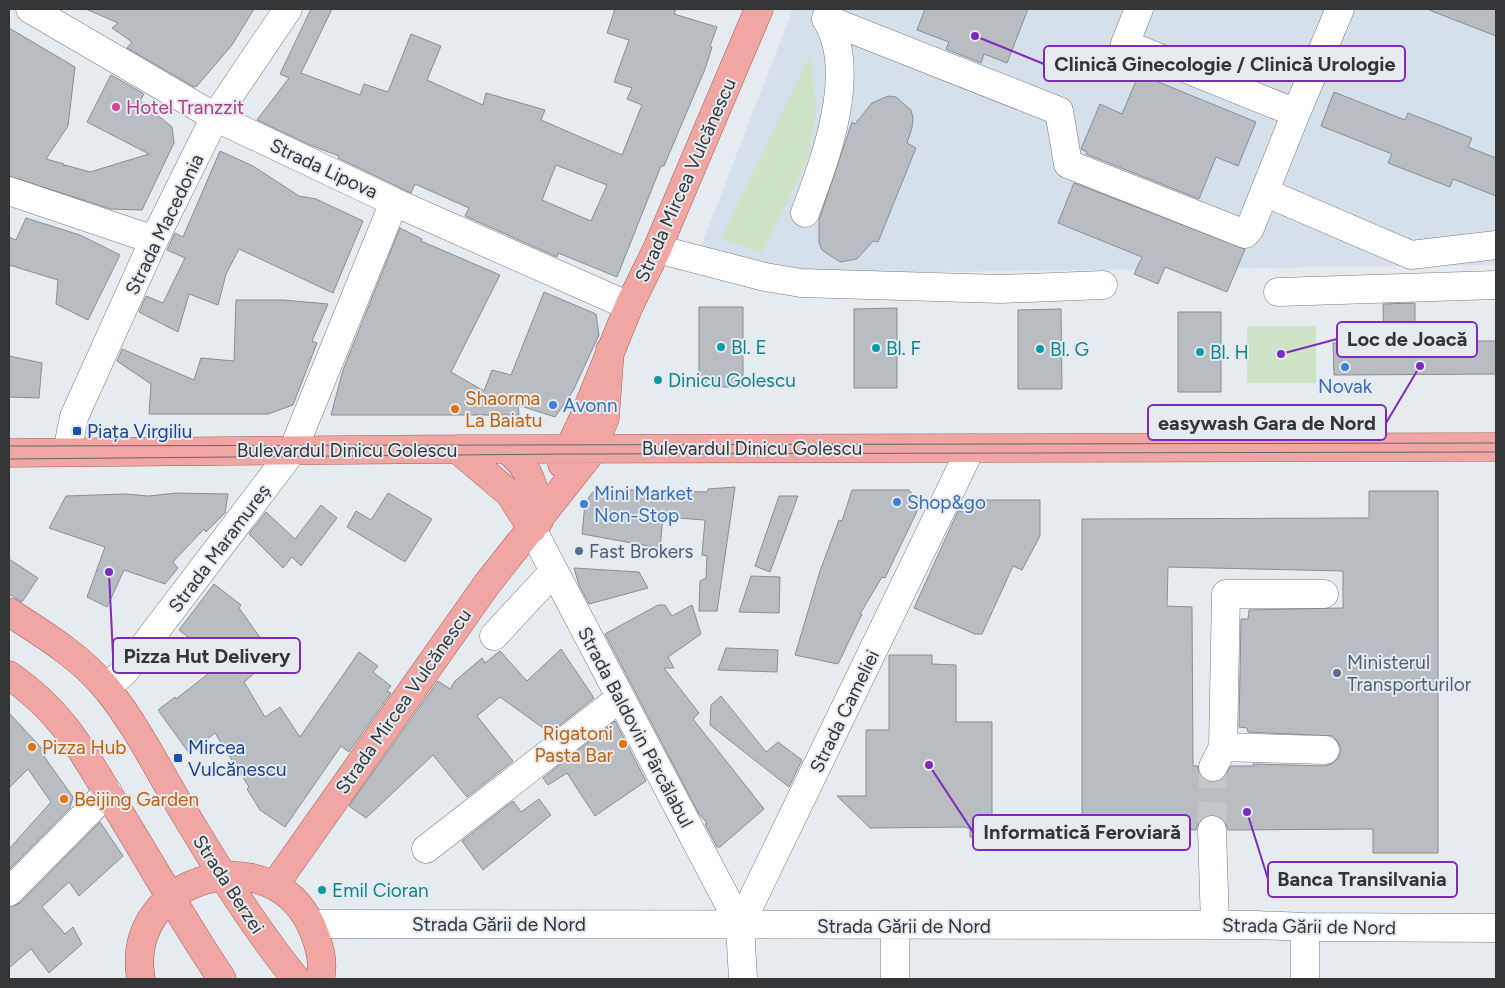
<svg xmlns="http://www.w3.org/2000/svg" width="1505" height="988" font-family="Figtree,sans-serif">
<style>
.built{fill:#d6e0ea}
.green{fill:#cfe4c7}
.building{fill:#b9bdc1;stroke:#898e92;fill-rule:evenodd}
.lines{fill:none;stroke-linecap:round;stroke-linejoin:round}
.minor-tunnel{stroke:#c2c7cb;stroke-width:28;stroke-dasharray:28 14;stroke-linecap:butt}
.minor-casing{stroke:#767a7e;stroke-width:29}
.major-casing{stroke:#a85955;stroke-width:29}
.minor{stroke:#fff;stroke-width:28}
.major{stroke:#f0a7a3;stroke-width:28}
.tram{stroke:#65676a;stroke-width:1}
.hotel-dot{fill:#d1479c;stroke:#e6ebf0;stroke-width:2}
.culture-dot{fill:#0f9aa8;stroke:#e6ebf0;stroke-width:2}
.shop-dot{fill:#3f7fe0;stroke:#e6ebf0;stroke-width:2}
.food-dot{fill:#e8710a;stroke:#e6ebf0;stroke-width:2}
.transit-dot{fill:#1a4fb4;stroke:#e6ebf0;stroke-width:2}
.service-dot{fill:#5c6f8a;stroke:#e6ebf0;stroke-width:2}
.labels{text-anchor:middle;stroke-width:4;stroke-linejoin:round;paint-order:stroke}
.hotel-label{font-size:19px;fill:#b23c85;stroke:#e6ebf0;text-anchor:start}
.street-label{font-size:19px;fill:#343537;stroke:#e6ebf0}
.culture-label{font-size:19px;fill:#0d838f;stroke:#e6ebf0;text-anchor:start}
.shop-label{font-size:19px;fill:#366cbe;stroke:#e6ebf0;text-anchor:start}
.food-label{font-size:19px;fill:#c56008;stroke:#e6ebf0;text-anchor:start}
.transit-label{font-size:19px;fill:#164399;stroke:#e6ebf0;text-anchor:start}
.service-label{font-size:19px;fill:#4e5e75;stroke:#e6ebf0;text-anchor:start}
.leader{fill:none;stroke:#7b2cbf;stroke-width:2}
.callout-dot{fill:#7b2cbf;stroke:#e6ebf0;stroke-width:2}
.callout{fill:#e6ebf0;stroke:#7b2cbf;stroke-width:2}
.callout-label{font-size:20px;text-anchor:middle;font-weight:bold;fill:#343537}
</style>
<rect width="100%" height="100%" fill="#e6ebf0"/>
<path class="built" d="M793,9H1496V265L782,274L700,249Z"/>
<path class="green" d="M810,55L816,110L807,162L762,253L721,239Z
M1247,326H1316V383H1247Z"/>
<path class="building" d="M86,9H254L232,45L197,86L194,87L127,48L132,42L112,28L118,23Z
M311,9H332L301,73L360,95L364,84L388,92L411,34L441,46L427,80L483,105L486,93L545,110L541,120L622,155L642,105L627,99L632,88L614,82L629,40L607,33L615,9H676L674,14L717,27L710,46L712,47L705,69L664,166H661L617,277L558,253L557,257L465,216L469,208L415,184L411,193L338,158L339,156L310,145L257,120L289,78L280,74ZM556,165L607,185L591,221L542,200Z
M925,9H1028L1007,63L984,54L981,63L946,49L949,42L917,30Z
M1429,9H1496V36L1429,10Z
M9,28L75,67L68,126L46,159L64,164V167L65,165L90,172L149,154L87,122L111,75L144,94L140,101L172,127L174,143L142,210L111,209L9,176Z
M1139,74L1256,122L1238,166L1216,157L1199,199L1086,154L1087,152L1081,149L1100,104L1122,114Z
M1334,92L1405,120L1408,113L1472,138L1468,147L1496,158V196L1453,179L1450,187L1388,163L1392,154L1321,126Z
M888,96L896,97L911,110L913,118L912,128L907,143L916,148L878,242L873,241L857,259L840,262L822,250L819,243V220L852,122L855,124L872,103Z
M220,151L253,166L299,196L316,199L363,221L333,293L239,249L226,274L218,305L189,294L178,332L139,312L146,296L163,303L185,258L167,250L175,233L183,237Z
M1074,183L1245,249L1227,292L1165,267L1158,284L1134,274L1142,257L1058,223Z
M26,218L80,235L120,255L88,320L56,304L58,280L9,265V237L16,240Z
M400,228L422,239L421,241L500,275L451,372L484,391L492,370L511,375L544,292L596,314L599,335L573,391L555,417L518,405L519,415H331L343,370Z
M236,300H283L328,304L312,341L317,343L293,405L268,414H149L151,384L117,361L122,349L194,380L201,358L234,361Z
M1415,303V341H1496V374L1334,375L1333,343H1384L1383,304Z
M699,307H743V387H699Z
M897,308V388H854V309Z
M1061,309L1062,389H1018V310Z
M1178,312H1221V392H1178Z
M9,356L42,363L39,398L9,397Z
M735,487L717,611H699L700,581L706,578L707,556L702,555L705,520L663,517L660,548L582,534L585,503L592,493L599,489L707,492L708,489Z
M852,490H909L921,503L885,578L882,577L860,614H862L838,664L795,655L820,571L839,520L842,521Z
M1369,491H1438V853H1373V829L1228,830L1225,821L1219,816L1212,814L1203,817L1198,823L1196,830H1082V519L1369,518ZM1168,567L1343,571V608L1249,610L1248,619H1241L1239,727L1247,728L1248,732L1333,736L1338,742L1341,750L1338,758L1333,763L1325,766L1253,764L1254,766H1231L1222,780L1214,782L1206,781L1200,776L1198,766H1193L1192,607L1167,606Z
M176,493L228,494L225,513L206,532L204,529L173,562L178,568L165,584L124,570L107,607L87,597L105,547L49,528L66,496L125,494L149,496Z
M388,493L432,519L405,562L347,527L356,511L371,520Z
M779,496H798L770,572L755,566Z
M967,500H1040V536L1022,570L1013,566L982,634H975L914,608L958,511L963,512Z
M321,505L337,518L301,566L292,557L283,568L249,534L266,512L295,539Z
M9,559L38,578L22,602L9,594Z
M574,568L639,572L648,588L589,604L579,585Z
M751,576L780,577L779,613L739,612Z
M214,584L241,605L239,608L274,657L244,682L265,717L280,707L300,737L359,652L378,666L373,672L391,686L387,691L391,693L349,752L341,746L285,827L260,810L247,789L249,787L215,733L189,753L158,710L175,697L176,699L222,663L179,630Z
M658,605H665L672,616L692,605L701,634L668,657L674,668H664L699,713L693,719L764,809L720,847H717L705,824L707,823L699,814L605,634Z
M726,648L778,650L777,672L718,670Z
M561,649L594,698L550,733L500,697L477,716L513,761L467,797L433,755L366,818L349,806L438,681L450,689L455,681L482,658L485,663L500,651L527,681Z
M889,655H932V664L956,665V722H992V837H970V829L965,827L870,828L837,796H866V730H889Z
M721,696L766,752L778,742L802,760L789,787L710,725L711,705Z
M9,713L46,753L43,755L73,797L70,808L9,870V849L51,802L28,769L9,788Z
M615,721L646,781L595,816L567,773L548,785L543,778Z
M539,799L551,815L483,870L462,841L513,801L521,812Z
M100,822L123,856L79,896L69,882L42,907L65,934L73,927L82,944L49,973L31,949L9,968V907L20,903Z"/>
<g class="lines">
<path class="minor-tunnel" d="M1212,830L1213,767"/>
<g class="minor-casing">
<path id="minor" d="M30,9L215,117L394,202L629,306
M1139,9L1125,44L1296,113L1340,9
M826,19L1059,111L1068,164L1245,234L1250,228L1296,113
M9,191L154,240
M1264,192L1411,255L1496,245
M805,213C825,160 859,71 826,19L829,10
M657,249L765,277L801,283L1001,289L1103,285
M1278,292L1496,285
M67,452L74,417L154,240L215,117L288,9
M532,529L740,925
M494,636L554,571
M106,688L125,671L293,450L394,202
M1223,747L1325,750
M1213,767L1223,747L1226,594H1324
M1212,830L1215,925
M426,849L620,698
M9,892L108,792
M311,924C626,923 941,927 1255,925L1305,927L1496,928
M743,979L740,925L971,448
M895,979V927
M1305,979V927"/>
</g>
<g class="major-casing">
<path id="major" d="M457,449L510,494L532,529
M505,449C532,466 536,493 539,521
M9,453L457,449L1496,447
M562,464L584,417L629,306L657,249L759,9
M9,612C43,634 81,657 107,689C134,722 154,762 176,799C213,861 250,922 296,979
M9,675C66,715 83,753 118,810C153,867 185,924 222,979
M274,886L487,584L590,454L605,418L610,350
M141,979C122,875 279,832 315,935C320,948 324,965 320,979"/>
</g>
<use href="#minor" class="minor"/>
<use href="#major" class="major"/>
<path class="tram" d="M9,446L1496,443
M9,459L565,454L1496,452"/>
</g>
<circle class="hotel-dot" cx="116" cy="107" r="5"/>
<g class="culture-dot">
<circle cx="721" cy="347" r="5"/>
<circle cx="876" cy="348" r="5"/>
<circle cx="1040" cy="349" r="5"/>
<circle cx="1200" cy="352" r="5"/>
<circle cx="658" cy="380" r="5"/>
<circle cx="322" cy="890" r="5"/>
</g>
<g class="shop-dot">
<circle cx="1345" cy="367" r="5"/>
<circle cx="553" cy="405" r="5"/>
<circle cx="897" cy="502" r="5"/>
<circle cx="584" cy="504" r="5"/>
</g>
<g class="food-dot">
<circle cx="455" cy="409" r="5"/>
<circle cx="623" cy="744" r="5"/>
<circle cx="32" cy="747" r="5"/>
<circle cx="64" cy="799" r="5"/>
</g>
<g class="transit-dot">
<rect x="72" y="426" width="10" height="10" rx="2.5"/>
<rect x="173" y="753" width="10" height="10" rx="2.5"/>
</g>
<g class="service-dot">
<circle cx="579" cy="551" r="5"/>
<circle cx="1337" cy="673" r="5"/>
</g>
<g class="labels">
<g class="hotel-label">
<text x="126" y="114">Hotel Tranzzit</text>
</g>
<g class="street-label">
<text transform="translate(324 168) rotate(25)" y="7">Strada Lipova</text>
<text transform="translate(685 180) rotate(-66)" y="7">Strada Mircea Vulcănescu</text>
<text transform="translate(164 224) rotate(-64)" y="7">Strada Macedonia</text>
<text x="752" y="455">Bulevardul Dinicu Golescu</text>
<text x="347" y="457">Bulevardul Dinicu Golescu</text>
<text transform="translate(219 548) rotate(-53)" y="7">Strada Maramureș</text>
<text transform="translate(403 701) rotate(-55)" y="7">Strada Mircea Vulcănescu</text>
<text transform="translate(844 711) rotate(-64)" y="7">Strada Cameliei</text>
<text transform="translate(636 727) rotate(62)" y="7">Strada Baldovin Pârcălabul</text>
<text transform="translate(229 884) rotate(57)" y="7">Strada Berzei</text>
<text x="499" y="931">Strada Gării de Nord</text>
<text x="904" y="933">Strada Gării de Nord</text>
<text transform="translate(1309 926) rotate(1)" y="7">Strada Gării de Nord</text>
</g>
<g class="culture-label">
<text x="731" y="354">Bl. E</text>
<text x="886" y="355">Bl. F</text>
<text x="1050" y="356">Bl. G</text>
<text x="1210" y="359">Bl. H</text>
<text x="668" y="387">Dinicu Golescu</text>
<text x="332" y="897">Emil Cioran</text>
</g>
<g class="shop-label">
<text x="1345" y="393" text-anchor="middle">Novak</text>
<text x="563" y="412">Avonn</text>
<text x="594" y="500">Mini Market<tspan x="594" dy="22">Non-Stop</tspan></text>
<text x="907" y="509">Shop&amp;go</text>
</g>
<g class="food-label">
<text x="465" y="405">Shaorma<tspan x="465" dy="22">La Baiatu</tspan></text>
<text x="613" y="740" text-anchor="end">Rigatoni<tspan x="613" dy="22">Pasta Bar</tspan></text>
<text x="42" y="754">Pizza Hub</text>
<text x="74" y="806">Beijing Garden</text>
</g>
<g class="transit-label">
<text x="87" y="438">Piața Virgiliu</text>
<text x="188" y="754">Mircea<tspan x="188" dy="22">Vulcănescu</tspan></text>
</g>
<g class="service-label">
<text x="589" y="558">Fast Brokers</text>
<text x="1347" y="669">Ministerul<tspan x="1347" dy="22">Transporturilor</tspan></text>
</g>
</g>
<path class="leader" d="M975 36L1044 64M1281 354L1337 339M1420 366L1386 423M109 572L113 656M929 765L973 832M1247 812L1268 879"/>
<g class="callout-dot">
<circle cx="975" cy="36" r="5"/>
<circle cx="1281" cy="354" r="5"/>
<circle cx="1420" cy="366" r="5"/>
<circle cx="109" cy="572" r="5"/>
<circle cx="929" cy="765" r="5"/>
<circle cx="1247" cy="812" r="5"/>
</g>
<g class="callout">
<rect x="1044" y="46" width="361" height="35" rx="5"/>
<rect x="1337" y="322" width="140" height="35" rx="5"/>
<rect x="1148" y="405" width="238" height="35" rx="5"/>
<rect x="113" y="638" width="187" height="35" rx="5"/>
<rect x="973" y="815" width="217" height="35" rx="5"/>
<rect x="1268" y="862" width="189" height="35" rx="5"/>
</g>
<g class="callout-label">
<text x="1225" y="71">Clinică Ginecologie / Clinică Urologie</text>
<text x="1407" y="346">Loc de Joacă</text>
<text x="1267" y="430">easywash Gara de Nord</text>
<text x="207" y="663">Pizza Hut Delivery</text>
<text x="1082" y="839">Informatică Feroviară</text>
<text x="1362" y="886">Banca Transilvania</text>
</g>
<rect width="1505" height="988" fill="none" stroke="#343537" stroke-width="20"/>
</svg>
